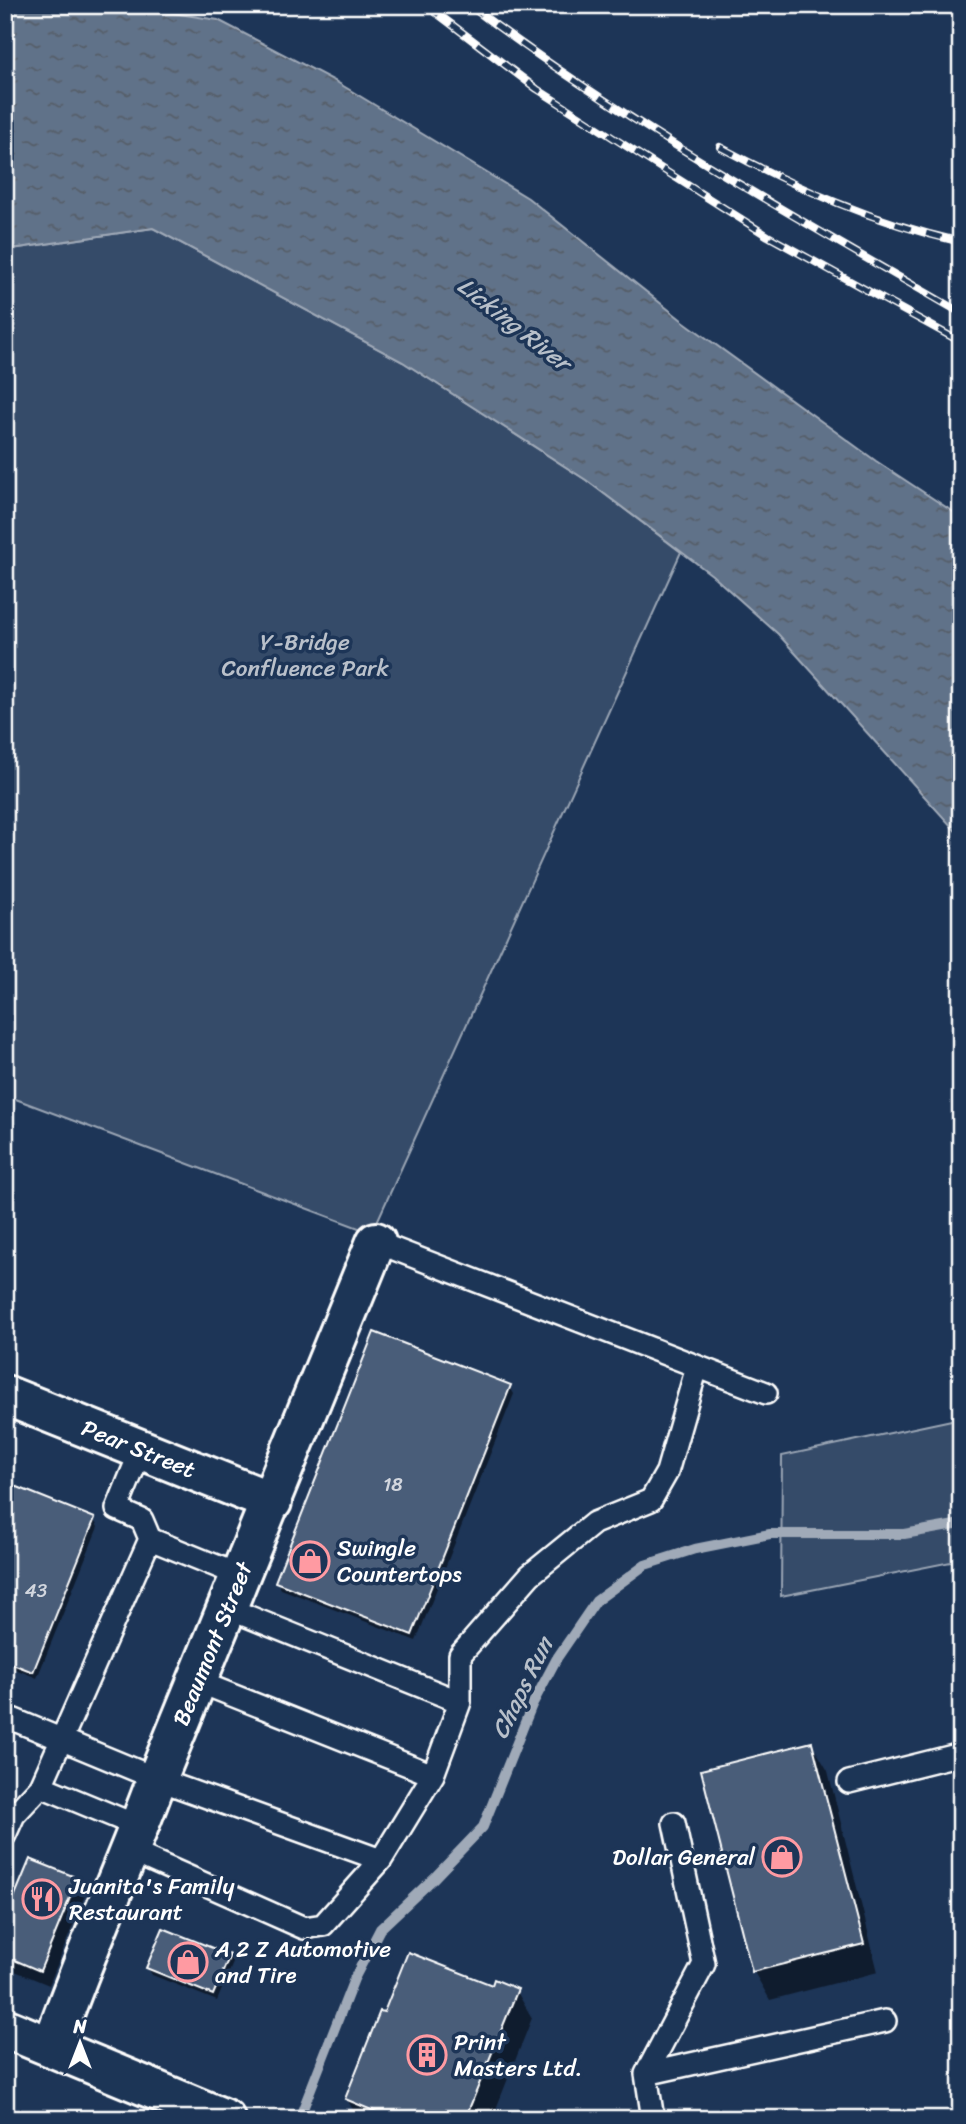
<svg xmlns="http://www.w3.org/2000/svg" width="966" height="2124" font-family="Sriracha,sans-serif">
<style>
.green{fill:#364b69;stroke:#9aa5b4;stroke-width:2}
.water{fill:url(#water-ripples);stroke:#a0aab8;stroke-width:2}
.shadow{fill:#0007}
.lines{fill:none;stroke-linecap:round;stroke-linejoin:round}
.stream{stroke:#a0aab8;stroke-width:10}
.building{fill:#4a5d79;stroke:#fff;stroke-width:2}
.service-casing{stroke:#fff;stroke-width:26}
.minor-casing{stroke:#fff;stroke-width:44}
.primary-casing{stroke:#fff;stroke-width:44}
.service{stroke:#1d3557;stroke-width:21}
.minor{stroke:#1d3557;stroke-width:38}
.primary{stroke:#1d3557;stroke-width:38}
.rail-casing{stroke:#fff;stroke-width:8}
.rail{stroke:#1d3557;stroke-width:5;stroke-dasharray:16;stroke-linecap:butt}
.labels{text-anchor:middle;stroke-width:7;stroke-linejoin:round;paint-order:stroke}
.number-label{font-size:19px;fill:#d2d6de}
.park-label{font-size:23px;fill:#b9c0ca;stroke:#1d3557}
.street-label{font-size:23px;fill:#fff;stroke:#1d3557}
.poi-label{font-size:23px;fill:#fff;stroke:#1d3557;text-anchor:start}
.water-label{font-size:24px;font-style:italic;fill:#b8c0ca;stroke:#1d3557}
</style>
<defs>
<pattern id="water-ripples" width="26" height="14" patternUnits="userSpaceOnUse" patternTransform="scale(1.75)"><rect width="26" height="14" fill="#617289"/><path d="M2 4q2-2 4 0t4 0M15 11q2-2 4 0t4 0" fill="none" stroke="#555d67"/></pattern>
</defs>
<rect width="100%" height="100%" fill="#1d3557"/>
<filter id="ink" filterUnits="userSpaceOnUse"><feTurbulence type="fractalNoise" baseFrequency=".0143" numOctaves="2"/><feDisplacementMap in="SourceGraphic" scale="14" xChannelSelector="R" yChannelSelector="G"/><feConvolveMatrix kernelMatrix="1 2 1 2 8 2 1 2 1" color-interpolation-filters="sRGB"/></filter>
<g filter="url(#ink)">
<path class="green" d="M153,228L403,362L586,480L681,552L372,1233L5,1095V250Z
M961,1418V1560L781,1596L782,1456Z"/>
<path class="water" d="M5,5H121L218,20L335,81L528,198L683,321L876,461L961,517V837L778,634L712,575L586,480L403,362L153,228L5,250Z"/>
<path class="shadow" d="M510,1387L514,1394L416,1641L281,1589L277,1582Z
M5,1484L94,1520L98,1527L37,1678L5,1665Z
M812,1744L828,1771L878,1972L770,2000L754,1972L703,1771Z
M77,1880L85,1895L49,1985L5,1967V1924Z
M229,1956L233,1963L217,2001L152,1975L148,1968Z
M493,1987L516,1990L532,2018L492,2119H358L347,2099L386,2013Z"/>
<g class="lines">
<path class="stream" d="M299,2119L354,1979L380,1929L434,1878L483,1827L532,1705L557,1658L596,1601L645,1565L695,1549L770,1534H904L961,1524"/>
</g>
<path class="building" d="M374,1332L511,1385L412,1635L275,1582Z
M5,1482L95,1518L33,1672L5,1661Z
M812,1742L864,1944L752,1972L701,1770Z
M30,1859L78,1878L40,1971L5,1956V1919Z
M163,1928L230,1955L213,1995L146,1968Z
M408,1952L492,1985L494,1979L518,1989L465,2119H393L345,2099L380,2011L384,2012Z"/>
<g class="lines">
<g class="service-casing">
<path id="service" d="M376,1242L766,1393
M150,1539L241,1576
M227,1608L460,1702
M199,1682L433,1775
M5,1716L157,1779L381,1860
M849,1782L961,1754
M41,1786L150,1539L142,1520L117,1509L141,1450
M5,1835L14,1815L41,1786L140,1827
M130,1851L304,1928L323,1925L381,1860L433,1775L460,1702V1655L530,1575L594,1523L651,1500L667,1472L697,1367
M646,2074L885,2021
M653,2119L646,2074L704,1964L674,1823"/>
</g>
<g class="minor-casing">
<g id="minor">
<path id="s1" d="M5,1395L272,1502"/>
<path id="s2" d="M52,2047C83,1956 124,1869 157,1779L376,1242"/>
</g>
</g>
<g class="primary-casing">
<path id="primary" d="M5,2028L225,2119"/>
</g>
<use href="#service" class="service"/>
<use href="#minor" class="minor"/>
<use href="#primary" class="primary"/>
<g class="rail-casing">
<path id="rail" d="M426,5L537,89L648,160L768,236L961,342
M469,5C623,122 794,216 961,313
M720,147C799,189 873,222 961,242"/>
</g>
<use href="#rail" class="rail"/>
</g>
</g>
<defs>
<g id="shop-ring" transform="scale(2.0125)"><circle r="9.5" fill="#1d3557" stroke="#ff9aa2" stroke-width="1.5"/><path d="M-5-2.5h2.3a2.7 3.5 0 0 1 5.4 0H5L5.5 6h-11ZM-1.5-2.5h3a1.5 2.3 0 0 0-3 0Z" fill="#ff9aa2"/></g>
<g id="restaurant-ring" transform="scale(2.0125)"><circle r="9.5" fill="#1d3557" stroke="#ff9aa2" stroke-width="1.5"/><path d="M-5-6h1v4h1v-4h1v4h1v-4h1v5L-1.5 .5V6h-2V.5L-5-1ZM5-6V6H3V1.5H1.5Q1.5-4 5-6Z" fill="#ff9aa2"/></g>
<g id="building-ring" transform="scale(2.0125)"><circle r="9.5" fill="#1d3557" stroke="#ff9aa2" stroke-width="1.5"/><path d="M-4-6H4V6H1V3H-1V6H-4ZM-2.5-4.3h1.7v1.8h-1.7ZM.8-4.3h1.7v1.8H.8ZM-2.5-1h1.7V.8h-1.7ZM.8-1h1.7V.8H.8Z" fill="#ff9aa2"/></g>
</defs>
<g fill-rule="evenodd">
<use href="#shop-ring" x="310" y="1561"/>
<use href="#shop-ring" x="782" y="1857"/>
<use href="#restaurant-ring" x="42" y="1899"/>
<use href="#shop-ring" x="188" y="1962"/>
<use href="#building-ring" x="427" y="2055"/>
</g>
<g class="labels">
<g class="number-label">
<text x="393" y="1491">18</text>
<text x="36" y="1597">43</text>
</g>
<g class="park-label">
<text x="305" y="650">Y-Bridge<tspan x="305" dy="26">Confluence Park</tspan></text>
</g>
<g class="street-label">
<text dy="8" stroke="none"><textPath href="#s1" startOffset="144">Pear Street</textPath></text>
<text dy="8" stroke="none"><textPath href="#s2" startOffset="434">Beaumont Street</textPath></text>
</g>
<g class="poi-label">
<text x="337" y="1556">Swingle<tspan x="337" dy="26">Countertops</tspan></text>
<text x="755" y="1865" text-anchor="end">Dollar General</text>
<text x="69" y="1894">Juanita's Family<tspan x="69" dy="26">Restaurant</tspan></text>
<text x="215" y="1957">A 2 Z Automotive<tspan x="215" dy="26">and Tire</tspan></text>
<text x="454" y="2050">Print<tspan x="454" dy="26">Masters Ltd.</tspan></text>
</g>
<g class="water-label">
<text transform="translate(514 324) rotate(38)" y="8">Licking River</text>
<text transform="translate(522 1688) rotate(-64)" y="8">Chaps Run</text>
</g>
</g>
<rect width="966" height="2124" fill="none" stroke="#1d3557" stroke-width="28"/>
<rect x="14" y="14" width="938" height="2096" fill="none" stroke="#fff" stroke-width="2.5" filter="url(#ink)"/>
<g transform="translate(80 2043)" stroke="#1d3557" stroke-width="5" paint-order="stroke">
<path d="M0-5L12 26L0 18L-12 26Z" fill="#ffffff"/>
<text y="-10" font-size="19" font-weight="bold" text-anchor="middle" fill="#ffffff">N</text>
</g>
</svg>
